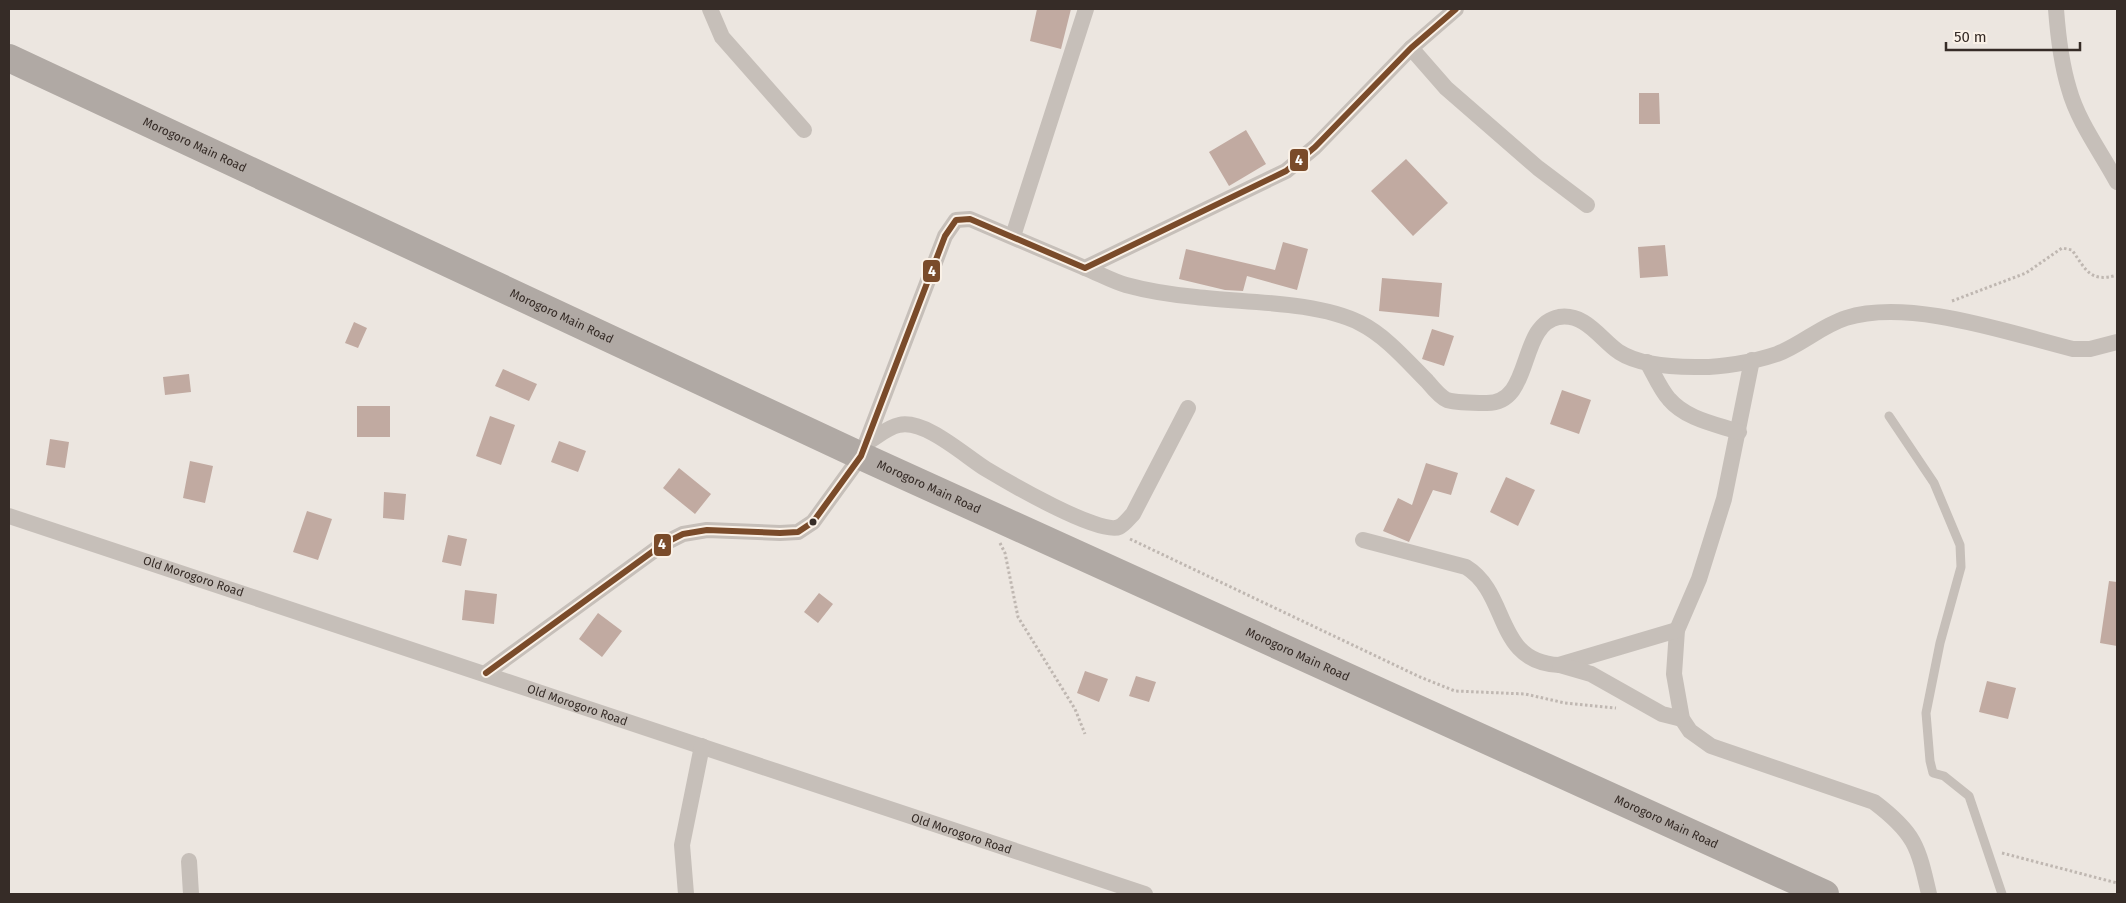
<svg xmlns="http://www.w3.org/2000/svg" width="2126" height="903" font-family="'Fira Sans',sans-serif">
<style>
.building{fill:#c1aaa1}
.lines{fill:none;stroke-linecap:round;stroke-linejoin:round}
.path{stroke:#bfb7b1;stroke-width:3;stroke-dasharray:2.5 2.5;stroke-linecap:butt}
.service{stroke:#c6bfb9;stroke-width:9}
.minor{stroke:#c6bfb9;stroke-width:16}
.trunk{stroke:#b0a9a4;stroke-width:28}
.bus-1-casing{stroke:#faf1e7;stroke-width:10}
.bus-1{stroke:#7a4b2a;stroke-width:6}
.bus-dot{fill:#362c27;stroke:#faf1e7;stroke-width:2}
.labels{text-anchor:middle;stroke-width:5;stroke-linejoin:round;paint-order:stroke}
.street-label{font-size:12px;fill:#362c27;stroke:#faf1e7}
.line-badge{stroke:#faf1e7;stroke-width:2}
.badge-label{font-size:14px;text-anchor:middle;font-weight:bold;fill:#fff}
</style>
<rect width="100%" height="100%" fill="#ece6e0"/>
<path class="building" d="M1037,9H1071L1061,49L1030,41Z
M1639,93H1659L1660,124H1639Z
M1246,130L1266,164L1229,186L1209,152Z
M1406,159L1448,203L1413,236L1371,191Z
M1283,242L1308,249L1297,290L1247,276L1243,291L1225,290L1179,279L1186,249L1275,270Z
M1665,245L1668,276L1640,278L1638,247Z
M1382,278L1442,283L1439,317L1379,311Z
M354,322L367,328L358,348L345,343Z
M1432,329L1454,336L1444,366L1422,359Z
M503,369L537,384L529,401L495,386Z
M189,374L191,392L165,395L163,377Z
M1562,390L1591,400L1579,434L1550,424Z
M357,406H390V437H357Z
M490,416L515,425L501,465L476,456Z
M50,439L69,442L65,468L46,465Z
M559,441L586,451L578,472L551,462Z
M190,461L213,466L205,503L183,498Z
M1426,463L1458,473L1451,495L1433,490L1409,542L1383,531L1398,498L1412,505Z
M679,468L711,494L695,514L663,488Z
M1506,477L1535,490L1518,526L1490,512Z
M384,492L406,494L404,520L383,518Z
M307,511L332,519L318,560L293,552Z
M448,535L467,539L461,566L442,562Z
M2109,581L2117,582V646L2100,643Z
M465,590L497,594L494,624L462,620Z
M819,593L833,604L818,623L804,612Z
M598,613L622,631L602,657L579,639Z
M1085,671L1108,679L1099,702L1077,693Z
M1136,676L1156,682L1149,702L1129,696Z
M1987,681L2016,688L2008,719L1979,712Z"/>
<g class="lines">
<path class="path" d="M1952,301L2026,273L2062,248L2072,250C2086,270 2090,283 2117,275
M1130,539L1420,677L1455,691L1525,694L1565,703L1616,708
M1000,543L1005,553L1018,617L1075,709L1085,734
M2002,853L2117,883"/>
<path class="service" d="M1889,416L1934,483L1960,545L1961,567L1940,643L1926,713L1930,761L1933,773L1944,776L1969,796L2002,894"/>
<g class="minor">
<path d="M710,9L722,37L804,130"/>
<path d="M2056,9C2058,36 2061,63 2069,89C2078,122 2101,152 2117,182"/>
<path d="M1411,48L1446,88L1538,168L1587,205"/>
<path d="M1013,236L1086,9"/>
<path d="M1085,268C1098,273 1112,281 1126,285C1148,291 1174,295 1196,297C1245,303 1316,301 1360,323C1386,336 1407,361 1427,381C1432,387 1440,397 1447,400C1458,403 1474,403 1486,403C1534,404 1517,325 1559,317C1586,313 1600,339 1619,352C1639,365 1672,367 1695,367C1720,368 1753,362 1777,354C1801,345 1821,326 1846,318C1909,298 2009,333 2073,349H2090L2117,342"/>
<path d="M1752,360L1724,499L1699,579L1677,630L1674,674L1682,719L1690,731L1711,746L1874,802C1915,833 1918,846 1929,894"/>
<path d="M1647,362C1654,374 1660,389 1669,399C1686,419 1715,424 1739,432"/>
<path d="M866,443C875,438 888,427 899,425C925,419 965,456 986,469C1006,481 1100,536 1119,527C1124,525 1129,518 1133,514L1188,408"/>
<path id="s1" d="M9,516C389,639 765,771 1145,894"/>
<path d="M1363,540L1466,567C1510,594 1494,662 1559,665L1677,630"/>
<path d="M1560,665L1591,674L1662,714L1682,719"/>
<path d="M486,673L663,544L683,534L707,530L780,533L798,532L813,522L861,456L945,236L956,220L970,219L1085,268L1286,171L1315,147L1411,48L1456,9"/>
<path d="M189,861L191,894"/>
<path d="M686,894L682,845L702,746"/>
</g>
<path class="trunk" id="s2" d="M9,58L861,456L1825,894"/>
<g class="bus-1-casing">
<path id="bus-1" d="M486,673L663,544L683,534L707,530L780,533L798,532L813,522L861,456L945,236L956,220L970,219L1085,268L1286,171L1315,147L1411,48L1456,9"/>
</g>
<use href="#bus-1" class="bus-1"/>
</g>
<circle class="bus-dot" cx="813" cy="522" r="4.5"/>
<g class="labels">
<g class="street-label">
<text dy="4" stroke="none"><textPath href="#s2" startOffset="205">Morogoro Main Road</textPath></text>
<text dy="4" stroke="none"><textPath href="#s2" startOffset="610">Morogoro Main Road</textPath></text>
<text dy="4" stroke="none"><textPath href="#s2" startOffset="1015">Morogoro Main Road</textPath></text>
<text dy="4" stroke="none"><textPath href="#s1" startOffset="194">Old Morogoro Road</textPath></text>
<text dy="4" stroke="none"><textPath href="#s2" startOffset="1420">Morogoro Main Road</textPath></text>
<text dy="4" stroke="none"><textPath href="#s1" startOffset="599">Old Morogoro Road</textPath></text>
<text dy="4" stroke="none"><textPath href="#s2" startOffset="1825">Morogoro Main Road</textPath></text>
<text dy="4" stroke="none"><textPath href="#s1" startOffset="1004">Old Morogoro Road</textPath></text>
</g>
</g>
<g class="line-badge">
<rect x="1289" y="148" width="20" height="24" rx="5" fill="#7a4b2a"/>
<rect x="922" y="259" width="19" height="24" rx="5" fill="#7a4b2a"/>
<rect x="653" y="533" width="19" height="24" rx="5" fill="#7a4b2a"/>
</g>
<g class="badge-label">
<text x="1299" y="165">4</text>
<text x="932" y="276">4</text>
<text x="662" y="549">4</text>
</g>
<rect width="2126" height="903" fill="none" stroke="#362c27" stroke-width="20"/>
<path d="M1946 42v8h134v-8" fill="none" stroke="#362c27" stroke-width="2.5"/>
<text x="1954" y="42" font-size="15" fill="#362c27" stroke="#faf1e7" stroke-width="4" paint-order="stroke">50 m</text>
</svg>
